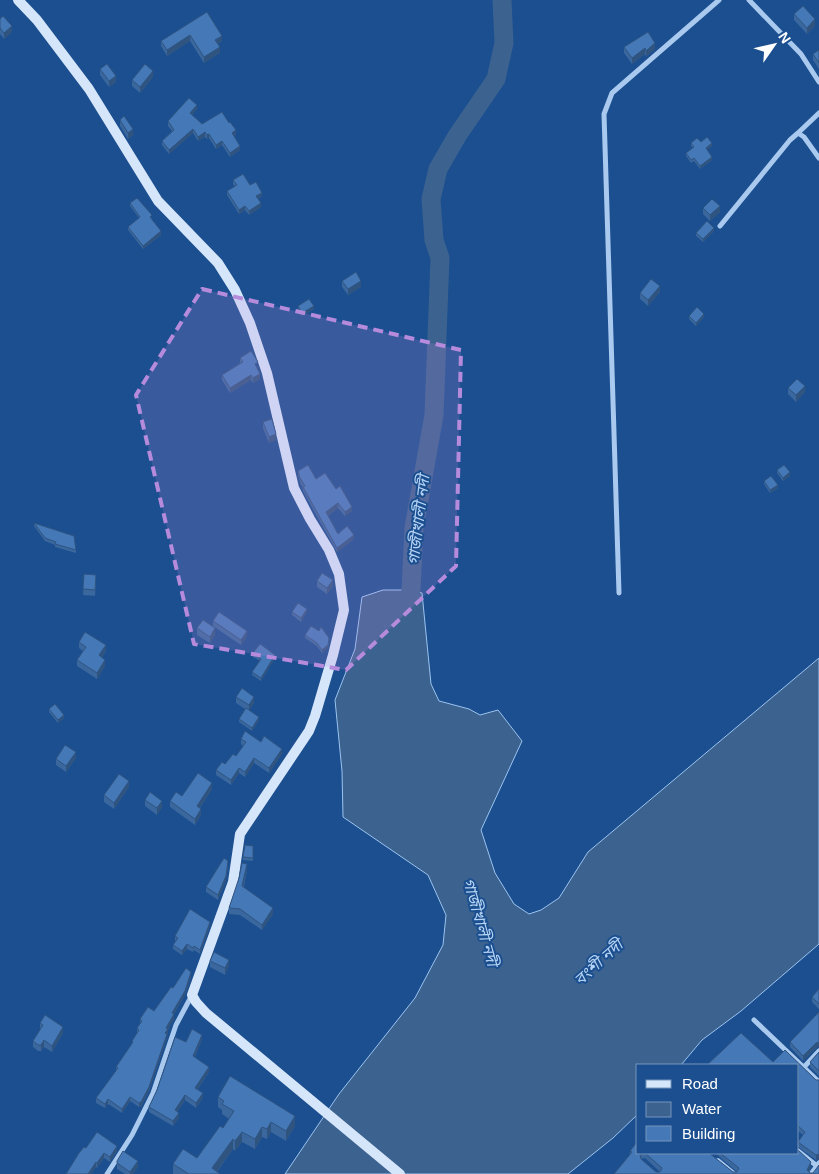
<svg xmlns="http://www.w3.org/2000/svg" width="819" height="1174" font-family="Arial,'Noto Sans Bengali',sans-serif">
<style>
.water{fill:#3c6290;stroke:#9cc4f0}
.lines{fill:none;stroke-linecap:round;stroke-linejoin:round}
.river{stroke:#3c6290;stroke-width:19}
.lane{stroke:#a9c9ee;stroke-width:4}
.street{stroke:#a9c9ee;stroke-width:5}
.secondary{stroke:#d6e6fa;stroke-width:10}
.wall{fill:#3a679d;fill-rule:evenodd}
.shaded-wall{fill:#305480}
.building{fill:#4478b7;stroke:#305480;fill-rule:evenodd}
.marked{fill:#b68bdc;fill-opacity:0.2;stroke:#b68bdc;stroke-width:4;stroke-dasharray:10 6;stroke-linejoin:round}
.labels{text-anchor:middle;stroke-width:4;stroke-linejoin:round;paint-order:stroke}
.water-label{font-size:16px;font-style:italic;fill:#b5d3f5;stroke:#1b4f8f}
</style>
<rect width="100%" height="100%" fill="#1b4f8f"/>
<path class="water" d="M383,590H411L422,593L431,684L439,701L469,709L480,715L498,710L522,741L481,830L495,873L514,904L529,914L541,910L559,898L588,852L819,658V944L741,1011L702,1040L681,1065H638V1114L613,1138L568,1174H285L339,1094L415,998L443,945L446,915L428,875L343,817L342,771L335,700L355,649L362,597Z"/>
<g class="lines">
<path class="river" d="M406,614L411,590L414,528L434,415L440,258L434,240L431,199L438,169L457,136L496,79L504,43L502,0"/>
<path class="lane" d="M718,1160L735,1174"/>
<path class="street" d="M749,0L801,54L819,82
M798,133L819,113
M720,226L790,140L798,133L804,137L819,158
M619,593L604,114L612,93L719,0
M754,1020L819,1082
M804,1067L819,1051
M798,1151L817,1166
M107,1174L132,1135L153,1093L176,1025L192,995
M811,1174L819,1163"/>
<path class="secondary" d="M18,0L37,20L89,89L158,201L218,263L235,290L250,323L267,373L294,488L310,519L329,550L339,574L344,610L333,655L315,716L309,731L240,834L233,882L192,995L196,1002L206,1013L400,1174"/>
</g>
<path class="wall" d="M207,12L222,41L218,44L220,53L204,63L190,41L167,56L161,46V41Z
M794,14L815,26L807,34L794,20Z
M0,19L12,32L4,39L0,34Z
M624,47L655,49L646,57L645,54L632,64L624,53Z
M819,50V69L813,60V54Z
M100,69L116,82L109,87L100,75Z
M153,77L140,93L132,86V80Z
M197,109L192,115L202,124L236,135L234,136L240,150L230,157L222,145L216,149L209,138L207,139L205,137L198,141L193,133L169,154L162,145V141L172,131L168,126V121Z
M120,120L133,135L128,139L120,126Z
M701,142L712,146L707,150L712,160L700,169L694,161L691,163L686,156V153L693,148L691,146V143Z
M233,180L250,185L262,196L258,199L261,207L249,215L245,210L239,214L227,195V191L235,187L233,184Z
M130,203L152,218L151,219L161,235L143,249L128,230V227L139,218L130,206Z
M703,208L720,212L710,221L703,214Z
M714,231L703,242L696,236V233Z
M342,281L361,287L348,295L342,287Z
M660,292L648,306L640,299V293Z
M298,306L314,309L302,316L298,309Z
M689,316L704,317L696,326L689,319Z
M240,358L258,367L257,368L260,379L253,383L251,380L230,393L222,380V375L240,363Z
M788,388L805,392L796,402L788,394Z
M263,422L276,440L269,443L263,428Z
M777,470L790,476L783,481L777,473Z
M298,471L316,479L352,511L345,516L338,508L328,516L338,534L354,539L337,552L303,491V489L300,482L298,475Z
M764,481L778,488L770,493L764,484Z
M34,523L76,550V553L55,547V545L45,541L34,526Z
M84,574L96,581L95,596L83,595Z
M317,581L333,586L327,594L317,587Z
M292,612H307L301,622L292,615Z
M213,621L247,636L241,645L213,626Z
M197,628L215,635L210,643L197,635Z
M305,635L329,641L328,648L322,653L317,646L305,638Z
M79,642L106,651L102,657L105,666L97,679L77,666V660L83,651L79,648Z
M253,653L275,658L261,681L252,675V672L260,661L253,657Z
M236,697L254,703L249,710L259,720L252,731L239,722V719L245,709L236,703Z
M49,709L64,718L58,723L49,712Z
M241,739L261,742L282,754L269,773L254,763L245,777L239,773L231,785L216,775V770L225,764L236,756L243,746L241,744Z
M76,758L66,772L56,765V759Z
M129,787L114,809L104,802V795Z
M212,789L200,808L201,815L195,825L170,807V801L182,796Z
M145,800L162,807L157,815L145,806Z
M253,846V861L243,860V857Z
M228,866L226,880L218,900L206,892V887Z
M247,870L244,887L273,914L262,930L240,915L229,914V908Z
M210,926L200,954L194,950L193,952L187,949L182,955L173,949V945L176,941H175V936Z
M210,961L229,966L225,975L210,967Z
M191,977L185,995L174,1014V1019L168,1030L167,1038L149,1091L141,1107H139L130,1101L122,1113L108,1104L105,1108L96,1103V1098L116,1071V1067L132,1044V1041L137,1033V1028L140,1024V1019L154,1011L173,988Z
M819,989V1009L812,1002V997Z
M40,1023L63,1033L52,1052L44,1047L41,1051H38L33,1047V1041L40,1030Z
M741,1033L773,1062L785,1050L816,1080H819V1159L816,1160L798,1147V1142L803,1135L798,1131V1065H707Z
M202,1039L195,1057L209,1072L198,1089L203,1098L196,1108L185,1100L177,1112L179,1118L173,1126L149,1112V1107L157,1090L186,1042Z
M790,1042L816,1048L803,1061L790,1047Z
M819,1052V1076L810,1067V1062Z
M218,1097L295,1126L286,1141L271,1132L267,1139L262,1137L255,1149L242,1142L235,1151L233,1149L217,1172L220,1174H173V1164L197,1158L223,1128L229,1119L222,1114V1110L218,1107Z
M86,1148L117,1151L110,1162L104,1158L97,1168L96,1167L91,1174H66Z
M630,1151L709,1153L733,1172H737L715,1153H798L811,1167L809,1172L810,1173L819,1174H614L630,1155ZM645,1158L660,1172H656L641,1159Z
M117,1161L138,1167L133,1174H125L117,1169Z"/>
<path class="shaded-wall" d="M815,19V26L807,34V28Z
M12,26V32L4,39V33Z
M190,35V41L167,56V50Z
M222,36V41L215,46V40Z
M655,43V49L646,57V51Z
M220,47V53L204,63V57Z
M645,48V54L632,64V58Z
M153,71V77L140,93V87Z
M116,76V82L109,87V81Z
M197,105V109L190,118V113Z
M133,129V135L128,139V133Z
M193,129V133L169,154V150Z
M236,130V135L232,137V133Z
M205,132V137L198,141V137Z
M209,134V138L207,139V135Z
M222,141V145L216,149V145Z
M712,143V146L706,151V148Z
M240,146V150L230,157V153Z
M712,157V160L700,169V166Z
M262,193V196L256,200V196Z
M261,203V207L249,215V211Z
M245,206V210L239,214V210Z
M720,206V212L710,221V215Z
M714,228V231L703,242V239Z
M161,231V235L143,249V246Z
M361,281V287L348,295V289Z
M660,286V292L648,306V300Z
M314,306V309L302,316V313Z
M704,314V317L696,326V323Z
M260,374V379L253,383V378Z
M251,375V380L230,393V388Z
M805,386V392L796,402V395Z
M276,434V440L269,443V437Z
M790,472V476L783,481V478Z
M778,485V488L770,493V490Z
M338,503V508L326,517V512Z
M352,507V511L345,516V512Z
M354,535V539L337,552V548Z
M333,580V586L327,594V588Z
M307,609V612L301,622V618Z
M215,628V635L210,643V637Z
M247,631V636L241,645V640Z
M329,638L328,648L322,653V650Z
M106,645V651L99,662V655Z
M275,655V658L261,681V678Z
M105,660V666L97,679V673Z
M254,697V703L249,711V705Z
M64,715V718L58,723V720Z
M259,717V720L252,731V728Z
M282,749V754L269,773V768Z
M76,752V758L66,772V766Z
M254,758V763L245,777V772Z
M239,768V773L231,785V780Z
M129,781V787L114,809V803Z
M212,783V789L197,812V806Z
M162,801V807L157,815V808Z
M201,809V815L195,825V819Z
M228,861L226,880L218,900V895Z
M247,864V870L242,892V886Z
M273,908V914L262,930V925Z
M210,922V926L200,954V950Z
M187,944V949L182,955V951Z
M229,960V966L225,975V968Z
M191,972V977L185,995L172,1017V1013Z
M174,1014V1019L168,1030L167,1038L149,1091L141,1107H139V1103L166,1028Z
M63,1027V1033L52,1052V1046Z
M202,1035V1039L193,1061V1056Z
M44,1040V1047L41,1051V1045Z
M819,1042V1047L816,1048L803,1061V1056L816,1043Z
M209,1067V1072L195,1093V1088Z
M203,1093V1098L196,1108V1103Z
M185,1095V1100L175,1115V1110Z
M130,1097V1101L122,1113V1109Z
M108,1099V1104L105,1108V1104Z
M179,1113V1118L173,1126V1121Z
M295,1116V1126L286,1141V1131Z
M271,1122V1132L267,1139V1129Z
M262,1127V1137L255,1149V1139Z
M242,1132V1142L235,1151V1141Z
M233,1139V1149L215,1174L212,1168Z
M117,1146V1151L110,1162V1157Z
M104,1153V1158L97,1168V1163Z
M819,1154V1159L816,1160V1155Z
M138,1161V1167L133,1174H130V1172Z
M96,1162V1167L91,1174H88Z
M811,1162V1167L807,1174V1170Z"/>
<path class="building" d="M803,6L815,19L807,28L794,14Z
M207,12L222,36L215,40L220,47L204,57L190,35L167,50L161,41Z
M3,16L12,26L4,33L0,28V19Z
M648,32L655,43L646,51L645,48L632,58L624,47Z
M819,50V63L813,54Z
M107,64L116,76L109,81L100,69Z
M145,64L153,71L140,87L132,80Z
M189,98L197,105L190,113L202,124L222,112L229,123L230,122L236,130L232,133L240,146L230,153L222,141L216,145L209,134L207,135L205,132L198,137L193,129L169,150L162,141L174,130L168,121Z
M124,116L133,129L128,133L120,120Z
M707,137L712,143L706,148L712,157L700,166L694,158L691,160L686,153L694,147L691,143L697,138L701,142Z
M243,174L250,185L256,182L262,193L256,196L261,203L249,211L245,206L239,210L227,191L237,185L233,180Z
M137,198L152,215L150,217L161,231L143,246L128,227L140,217L130,203Z
M712,199L720,206L710,215L703,208Z
M707,221L714,228L703,239L696,233Z
M356,272L361,281L348,289L342,281Z
M651,279L660,286L648,300L640,293Z
M309,299L314,306L302,313L298,306Z
M697,307L704,314L696,323L689,316Z
M251,351L258,362L255,364L260,374L253,378L251,375L230,388L222,375L243,362L240,358Z
M797,379L805,386L796,395L788,388Z
M272,419L276,434L269,437L263,422Z
M308,465L316,479L325,473L336,489L340,486L352,507L345,512L338,503L326,512L338,534L347,526L354,535L337,548L303,487L305,486L300,478L298,471Z
M784,465L790,472L783,478L777,470Z
M771,476L778,485L770,490L764,481Z
M34,523L74,536L76,550L55,544L56,542L45,538Z
M322,573L333,580L327,588L317,581Z
M84,574L96,575L95,590L83,589Z
M298,603L307,609L301,618L292,612Z
M219,612L247,631L241,640L213,621Z
M203,620L215,628L210,637L197,628Z
M311,626L319,631L321,627L329,638L328,645L322,650L317,643L305,635Z
M85,632L106,645L99,655L105,660L97,673L77,660L86,647L79,642Z
M260,644L275,655L261,678L252,672L261,659L253,653Z
M242,688L254,697L249,705L236,697Z
M55,704L64,715L58,720L49,709Z
M246,708L259,717L252,728L239,719Z
M245,731L261,742L264,736L282,749L269,768L254,758L245,772L239,768L231,780L216,770L222,762L225,764L233,754L236,756L246,742L241,739Z
M65,745L76,752L66,766L56,759Z
M198,773L212,783L197,806L201,809L195,819L170,801L176,792L182,796Z
M119,774L129,781L114,803L104,795Z
M150,792L162,801L157,808L145,800Z
M245,845L253,846V858L243,857Z
M224,858L228,861L226,876L218,895L206,887Z
M242,863L247,864L242,886L273,908L262,925L240,909L229,908L239,878Z
M190,909L210,922L200,950L194,946L193,948L187,944L182,951L173,945L178,938L175,936Z
M214,952L229,960L225,968L210,961Z
M186,968L191,972L185,991L172,1013L174,1014L166,1028L168,1029L165,1033L167,1034L149,1087L141,1102L139,1103L130,1097L122,1109L108,1099L105,1104L96,1098L118,1068L116,1067L133,1042L132,1041L139,1030L137,1028L142,1021L140,1019L148,1007L154,1011L171,987L173,988Z
M819,989V1004L812,997Z
M819,1012V1042L816,1043L803,1056L790,1042Z
M45,1015L63,1027L52,1046L44,1040L41,1045H38L33,1041L43,1025L40,1023Z
M192,1029L202,1035L193,1056L209,1067L195,1088L203,1093L196,1103L185,1095L175,1110L179,1113L173,1121L149,1107L157,1090L175,1037L186,1042Z
M741,1033L773,1062L785,1050L816,1080H819V1154L816,1155L798,1142L805,1132L798,1126V1065H707Z
M819,1052V1071L810,1062Z
M230,1076L295,1116L286,1131L271,1122L267,1129L262,1127L255,1139L242,1132L235,1141L233,1139L212,1168L220,1174H189L173,1164L183,1149L197,1158L220,1126L223,1128L234,1111L222,1104L224,1101L218,1097Z
M97,1132L117,1146L110,1157L104,1153L97,1163L96,1162L88,1174H66L79,1153L84,1147L86,1148Z
M638,1141V1153H709L733,1172H737L739,1168L720,1153H798V1150L811,1162L807,1170L810,1173H813L819,1165V1174H614L632,1152L630,1151ZM645,1153L662,1168L660,1172H656L641,1159L640,1154Z
M123,1151L138,1161L130,1172L117,1163V1161Z"/>
<path class="marked" d="M202,289L461,350L456,566L346,670L194,644L136,395Z"/>
<g class="labels">
<g class="water-label">
<text transform="translate(418 520) rotate(-83)" y="6">গাজীখালী নদী</text>
<text transform="translate(481 922) rotate(74)" y="6">গাজীখালী নদী</text>
<text transform="translate(598 962) rotate(-42)" y="6">বংশী নদী</text>
</g>
</g>
<rect x="636" y="1064" width="162" height="90" fill="#1b4f8f" stroke="#7695bc"/>
<rect x="646" y="1080" width="25" height="8" fill="#d6e6fa" stroke="#7695bc"/>
<text x="682" y="1089" font-size="15" fill="#ffffff">Road</text>
<rect x="646" y="1102" width="25" height="15" fill="#3c6290" stroke="#7695bc"/>
<text x="682" y="1114" font-size="15" fill="#ffffff">Water</text>
<rect x="646" y="1126" width="25" height="15" fill="#4478b7" stroke="#7695bc"/>
<text x="682" y="1139" font-size="15" fill="#ffffff">Building</text>
<g transform="translate(774 45) rotate(56)" stroke="#1b4f8f" stroke-width="4" paint-order="stroke">
<path d="M0-4L9 19L0 12L-9 19Z" fill="#ffffff"/>
<text y="-8" font-size="14" font-weight="bold" text-anchor="middle" fill="#ffffff">N</text>
</g>
</svg>
